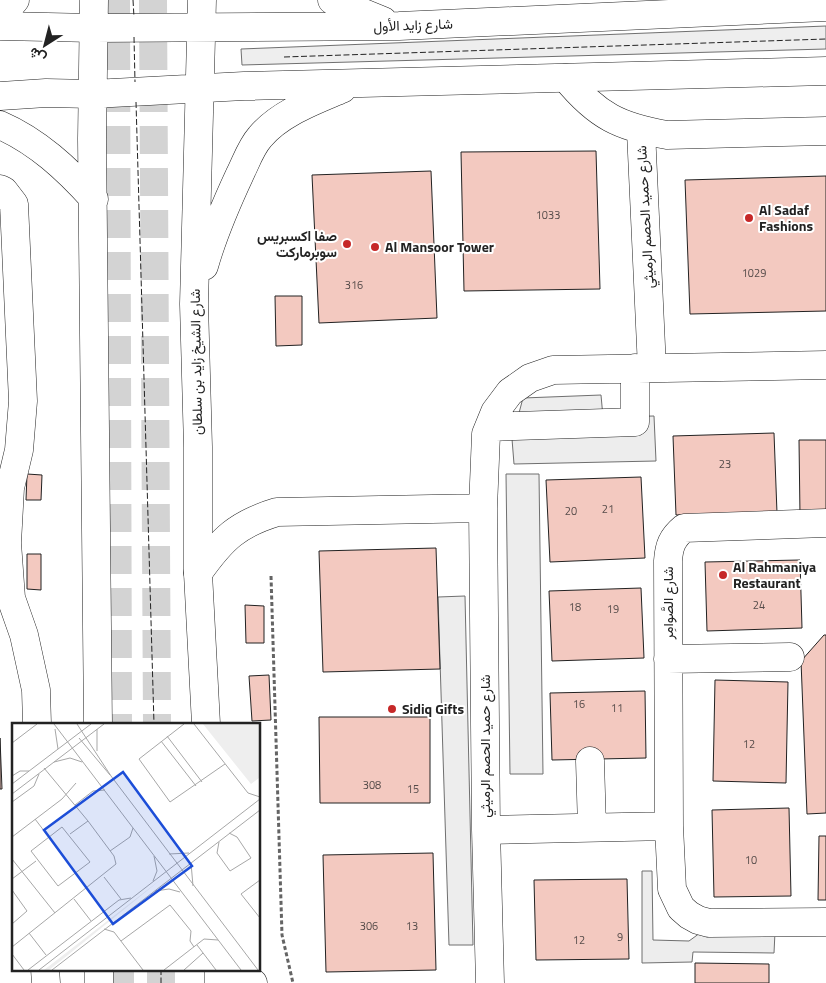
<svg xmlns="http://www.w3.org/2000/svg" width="826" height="983" font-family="'Titillium Web',Vazirmatn,sans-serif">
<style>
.green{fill:#eee;stroke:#6f6f6f}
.parking{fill:#ededed;stroke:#6f6f6f}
.building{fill:#f3c9c0;stroke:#222}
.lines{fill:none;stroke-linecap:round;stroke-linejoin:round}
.highway-tunnel{stroke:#d3d3d3;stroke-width:28;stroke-dasharray:28 14;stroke-linecap:butt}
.minor-casing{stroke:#222;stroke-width:29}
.major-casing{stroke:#222;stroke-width:29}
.path{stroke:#646464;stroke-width:3;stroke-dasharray:4 2.5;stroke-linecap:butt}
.minor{stroke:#fff;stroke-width:28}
.major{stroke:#fff;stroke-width:28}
.fence{stroke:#222;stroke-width:1;stroke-dasharray:6 2.5;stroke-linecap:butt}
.poi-dot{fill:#c62828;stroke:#fff;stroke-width:2}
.labels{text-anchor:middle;stroke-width:4;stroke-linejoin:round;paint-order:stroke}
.number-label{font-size:11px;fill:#564c4a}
.street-label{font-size:14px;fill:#222;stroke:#fff}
.poi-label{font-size:14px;font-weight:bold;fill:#222;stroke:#fff;text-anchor:start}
.inset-road{fill:none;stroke:#a7a7a7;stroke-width:1}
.view{fill:#1d4ed8;fill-opacity:0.15;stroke:#1d4ed8;stroke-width:2.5}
.inset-edge{fill:none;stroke:#222;stroke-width:2.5}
</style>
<rect width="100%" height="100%" fill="#fff"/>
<path class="green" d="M826,26V49L242,65L241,49Z"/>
<path class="parking" d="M601,395L603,417L654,416L656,461L514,464L512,439L523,398Z
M506,474H539L543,774H510Z
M465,596L473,945H449L438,597Z
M642,871H652L653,940L689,941L700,933L775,932L774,953L693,952L692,962L642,963Z"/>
<path class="building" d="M596,151L600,289L464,291L461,152Z
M431,171L437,318L319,323L312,175Z
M826,176V311L690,314L685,180Z
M275,296H302V345L276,346Z
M774,433L777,513L676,515L673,436Z
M799,440H826V514L800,515Z
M27,474L42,475L41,500H26Z
M641,477L645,558L550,562L546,480Z
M436,548L440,669L323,672L319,551Z
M27,554H41V590L27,589Z
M800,560L802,628L707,631L705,562Z
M641,588L644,658L552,661L549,591Z
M245,605L264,606V643H246Z
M824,635H826V813L807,814L801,661Z
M269,675L271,720L252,721L249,676Z
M715,680L788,682L786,783L713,781Z
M645,691L646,758L552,760L550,693Z
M319,717H430V803H320Z
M0,738L2,789H0Z
M789,808L791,896L714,897L712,810Z
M819,836H826V900H818Z
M433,853L436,970L326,972L323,855Z
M627,879L629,959L536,960L534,880Z
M695,963L769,964V983H695Z"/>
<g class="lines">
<path class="highway-tunnel" d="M116,0L118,724
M153,0L157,724
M120,969V983
M161,969V983"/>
<g class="minor-casing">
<path id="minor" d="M566,78C597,116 620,127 667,135L826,131
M641,131L652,368
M0,189L4,191L14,204L23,401L19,450L10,488L7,543L11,598L24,635L36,690L37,724
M489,427L635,422V368
M826,523L684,528C672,538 669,546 668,561L669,826L672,889L681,908L689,915L698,920L709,923L826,922
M198,573C222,539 237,524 277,512L483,508
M668,659L790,657
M590,761L592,827
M486,830L669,826
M45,969L46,983
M236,969L253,983
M490,983L486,830L483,508L486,434L495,412L510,392L530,378L553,370L826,365"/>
</g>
<g class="major-casing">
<path id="major" d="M94,0L92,139L98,724
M202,0L194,304L198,447V573L206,724
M332,0L383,21
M0,17L15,0
M0,26L94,28L399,26L826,7
M0,96L46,93L93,94L244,86L826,71
M0,125C37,141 67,169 94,199
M204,266C213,234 226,204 240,174C246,162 251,147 260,137C280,113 314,101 342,89
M99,969V983
M219,969V983"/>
</g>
<path class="path" d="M271,576L282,935L293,983"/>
<use href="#minor" class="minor"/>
<use href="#major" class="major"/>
<path class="fence" d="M133,0L134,17
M134,37L135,82
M284,57L826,39
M136,102L154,724
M161,969V983"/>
</g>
<g class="poi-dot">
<circle cx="749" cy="218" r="5"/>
<circle cx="347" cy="244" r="5"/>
<circle cx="375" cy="247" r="5"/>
<circle cx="723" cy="575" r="5"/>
<circle cx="392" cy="709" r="5"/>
</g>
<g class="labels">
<g class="number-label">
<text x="548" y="219">1033</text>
<text x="754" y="277">1029</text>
<text x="354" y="289">316</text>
<text x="725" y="468">23</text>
<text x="608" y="513">21</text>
<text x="571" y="515">20</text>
<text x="759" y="609">24</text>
<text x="575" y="611">18</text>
<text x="613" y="613">19</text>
<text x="579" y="708">16</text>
<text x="617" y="712">11</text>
<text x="749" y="748">12</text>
<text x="372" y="789">308</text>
<text x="413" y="793">15</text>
<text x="751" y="864">10</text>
<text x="369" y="930">306</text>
<text x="412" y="930">13</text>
<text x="620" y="941">9</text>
<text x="579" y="944">12</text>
</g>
<g class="street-label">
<text transform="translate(413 25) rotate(-2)" y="5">شارع زايد الأول</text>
<text transform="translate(645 217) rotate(-93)" y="5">شارع حميد الحصم الرميثي</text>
<text transform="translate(196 362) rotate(-91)" y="5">شارع الشيخ زايد بن سلطان</text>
<text transform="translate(668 603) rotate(-90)" y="5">شارع الصَّوامِر</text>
<text transform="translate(485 746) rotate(-90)" y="5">شارع حميد الحصم الرميثي</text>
</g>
<g class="poi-label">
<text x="759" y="215">Al Sadaf<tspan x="759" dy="16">Fashions</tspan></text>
<text x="337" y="241" text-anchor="end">صفا اكسبريس<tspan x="337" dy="16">سوبرماركت</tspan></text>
<text x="385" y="252">Al Mansoor Tower</text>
<text x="733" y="572">Al Rahmaniya<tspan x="733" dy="16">Restaurant</tspan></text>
<text x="402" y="714">Sidiq Gifts</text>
</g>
</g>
<g transform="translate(12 723)">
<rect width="248" height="248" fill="#fff"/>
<path d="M191,1H247V55L239,61ZM152,154L56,232L37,247H32Z" fill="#eee"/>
<path class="inset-road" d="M42,1L229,247M65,1L99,53L246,247M172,1L127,36L158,79L213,41M182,1L236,70L248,74M43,6L46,26M155,13L190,59M67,15L98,52M149,18L184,63M0,20L25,1M85,28V6M42,39L58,35L70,39M0,53L8,48H17M0,61L79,1M0,71L92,1M0,79L22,63L27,51M63,82L81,68L93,67M23,96L36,113M50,104L78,139L46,163L19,128ZM58,111L76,98M0,114L50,76L64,60M207,119L205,130L218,148L239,135L225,114L217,110M98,128L118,114L121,105M157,131L177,130M0,136L43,190M179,140L181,163M92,154L109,176M0,156L24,138M248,157L229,171L248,195M141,158L145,148L142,133M0,167L15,188L0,201M143,168L157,166L168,169M62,176L79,198M92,206L102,209L131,247M17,210L34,232M109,218L158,182L179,208L178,218L182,224M185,222L204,247M0,224L104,141L102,133L76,98L32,45M0,231L12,247M16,247L107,177L119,175M27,247L248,76M40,247L248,87M152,247L192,216L206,217M172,247L191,230"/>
<path class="view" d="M111,49L180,143L101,201L32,107Z"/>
<rect width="248" height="248" class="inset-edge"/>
</g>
<g transform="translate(45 45) rotate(216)" stroke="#ffffff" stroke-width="4" paint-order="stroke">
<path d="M0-4L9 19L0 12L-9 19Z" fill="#222222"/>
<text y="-8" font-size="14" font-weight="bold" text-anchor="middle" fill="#222222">ش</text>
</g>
</svg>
